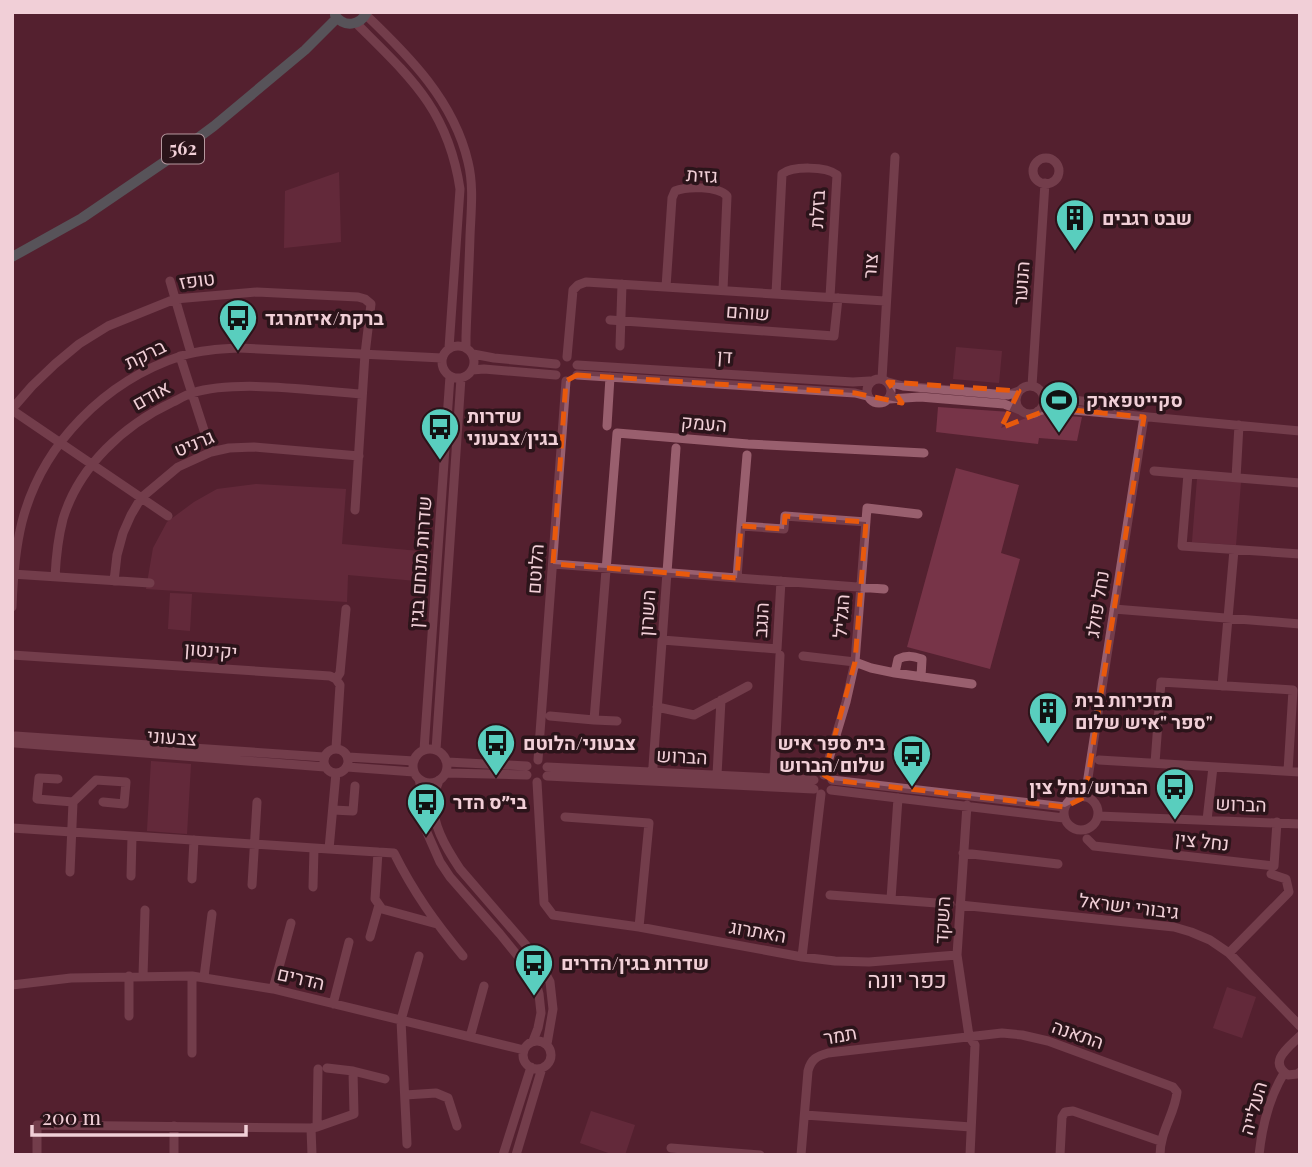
<svg xmlns="http://www.w3.org/2000/svg" width="1312" height="1167" font-family="'Playfair Display',Heebo,serif">
<style>
.green{fill:#773448}
.lines{fill:none;stroke-linecap:round;stroke-linejoin:round}
.minor{stroke:#995f6e;stroke-width:9}
.major{stroke:#5c908c;stroke-width:10}
.marked{fill:none;stroke:#e8590c;stroke-width:5;stroke-dasharray:14 9;stroke-linejoin:round}
.labels{text-anchor:middle;stroke-width:7;stroke-linejoin:round;paint-order:stroke}
.shield{fill:#2b141a;stroke:#b6979e;stroke-width:2}
.shield-label{font-size:18px;font-weight:bold;fill:#f1cfd7}
.street-label{font-size:19px;fill:#f1cfd7;stroke:#2b141a}
.poi-label{font-size:19px;font-weight:bold;fill:#f1cfd7;stroke:#2b141a;text-anchor:start}
.quarter-label{font-size:23px;fill:#f1cfd7;stroke:#2b141a}
</style>
<rect width="100%" height="100%" fill="#542130"/>
<path class="green" d="M339,172L341,242L284,248L285,191Z
M956,347L1002,351L999,383L953,379Z
M938,407L1082,417L1077,441L1039,438L1038,444L936,432Z
M956,468L1019,485L1001,553L1020,559L990,669L907,647Z
M1197,479L1241,482L1236,545L1192,542Z
M256,484L346,489L342,544L419,551L417,581L348,575L347,602L146,589L153,548L167,522L194,502L217,489Z
M170,593L192,594L190,631L168,629Z
M151,761L191,764L187,834L147,831Z
M1227,987L1256,997L1242,1038L1213,1028Z
M591,1111L635,1125L625,1155H614L580,1143Z"/>
<g class="lines">
<path class="minor" d="M366,15C409,56 454,101 468,162C474,186 471,211 470,236C469,270 467,304 466,337V348
M356,23C410,77 448,109 460,189L449,348
M1033 171a13 13 0 1 1 26 0a13 13 0 1 1-26 0Z
M170,281L191,353
M666,287L672,198L675,191C687,186 718,186 727,196L723,290
M776,294L782,174C792,166 826,166 837,175L830,297
M610,320L834,336L838,298
M442 362a16 16 0 1 1 32 0a16 16 0 1 1-32 0Z
M620,346L622,284
M473,354L494,358L556,364
M180,356L211,452
M567,357L573,290L578,285L586,282L885,301
M577,365L853,382L870,381
M472,370L484,369L556,375
M577,375L855,393L867,396
M867 391a12 12 0 1 1 24 0a12 12 0 1 1-24 0Z
M882,379L895,157
M888,382L903,386L1008,395L1019,391
M1032,386L1045,183
M1016 400a14 14 0 1 1 28 0a14 14 0 1 1-28 0Z
M1043,394L1052,398L1101,403L1125,411
M889,399L920,397L1004,404L1020,410
M12,409L32,386L55,364L79,344L108,326L175,299L257,292L358,297L365,299L371,304L365,354L355,510
M12,410L168,516
M1038,411L1052,408L1300,431
M607,426L610,377
M1154,471L1300,483
M1188,474L1182,546L1300,554
M1236,478L1239,425
M741,526L747,455
M553,564L884,589
M12,574L150,583
M55,577C56,557 58,538 63,519C79,466 124,425 173,402C179,399 186,395 192,393C238,379 314,391 362,394
M737,578L741,526L784,529L785,516L866,522
M114,581L117,555L123,533L131,515L141,498L178,467L211,452L229,448L254,447L359,456
M12,607C13,578 15,550 22,522C42,444 105,381 181,356C200,350 220,349 239,348L442,358
M1114,609L1300,624
M662,640L777,649L781,581
M12,655L330,676L336,679L340,685L336,748
M803,656L855,662L871,668L895,673L972,684
M895,673L898,659C907,655 913,656 922,659L921,677
M336,679L340,673L346,609
M1222,686L1234,550
M657,707L694,715L748,686
M550,716L594,720L617,433L748,444L924,453
M594,720L617,721
M15,736L324,757
M15,743L325,767
M324 761a12 12 0 1 1 24 0a12 12 0 1 1-24 0Z
M413 766a17 17 0 1 1 34 0a17 17 0 1 1-34 0Z
M424,750L450,376
M436,750L461,378
M348,757L414,761
M538,760L566,381
M1099,760L1300,772
M447,762L527,766
M1155,763L1161,682L1293,690L1288,771
M347,767L414,772
M547,767L814,780
M446,773L527,775
M717,775L721,700
M824,775L846,702L855,662L867,508L918,514
M547,776L814,789
M774,778L780,655
M58,779L39,778L37,799L73,802L70,872
M419,779L422,792V812L425,828L440,862L450,877L500,934L534,976L539,994L541,1013L538,1028L533,1041
M439,780C438,785 434,791 434,796C430,822 446,848 460,869L537,958L550,982L553,1009L547,1044
M652,780L676,448
M832,780L1065,807
M537,782L544,903L553,915L639,927L802,957L835,961L869,962L957,955
M831,790L1064,818
M1064 813a17 17 0 1 1 34 0a17 17 0 1 1-34 0Z
M1085,797L1144,417
M73,802L96,780L126,782L124,804L103,802
M967,805L957,955L969,1036L975,1045L970,1155
M333,810L353,811L355,786
M1098,816L1300,824
M565,817L649,823L639,927
M1207,820L1213,767
M12,828L329,849L336,773
M1087,839L1094,846L1274,866L1277,822
M329,849L394,853C414,893 435,922 463,956
M378,852L375,899L382,909L437,924
M963,853L1058,864
M131,876L132,836
M192,879L194,840
M252,885L257,802
M313,887L314,848
M830,895L950,904
M891,899L898,798
M960,905L1174,927L1191,932L1210,940L1229,953L1300,1026
M370,937L379,905
M1229,953L1289,892L1286,879L1271,874
M802,957L821,794
M129,976V1016
M143,976L145,910
M204,977L212,914
M12,985L71,978L192,976L273,989L524,1050
M273,989L291,923
M333,1004L349,942
M1300,1036C1289,1047 1267,1062 1288,1075L1297,1074L1300,1072
M470,1037L484,986
M523 1055a14 14 0 1 1 28 0a14 14 0 1 1-28 0Z
M192,1053V976
M327,1068L353,1071L385,1079
M405,1095L436,1093L448,1098L457,1126
M805,1115L971,1127
M174,1126V1155
M317,1127L354,1114L353,1071
M311,1128L312,1155
M312,1128L317,1127L318,1069
M407,1144L401,1020L419,956
M671,1148L760,1155
M37,1155V1125L311,1128
M503,1155L531,1067
M516,1155L542,1068
M801,1155L808,1071C811,1059 817,1056 828,1053L1002,1033L1022,1035L1048,1041L1173,1087L1177,1092C1175,1114 1160,1131 1160,1155
M1060,1155L1062,1117L1065,1112L1073,1111L1160,1141
M1259,1155C1262,1126 1269,1098 1284,1073"/>
<path class="major" d="M335,15C344,28 360,26 367,12
M12,257L82,218L179,152L214,126L305,50L337,18"/>
</g>
<path d="M0 0H1312V1167H0ZM577,375L855,393L902,403L888,382L1019,391L1001,428L1052,408L1144,417L1085,797L1065,807L832,780L824,775L855,662L866,522L785,516L784,529L741,526L737,578L553,564L566,381Z" fill="#542130" fill-opacity=".55" fill-rule="evenodd"/>
<path class="marked" d="M577,375L855,393L902,403L888,382L1019,391L1001,428L1052,408L1144,417L1085,797L1065,807L832,780L824,775L855,662L866,522L785,516L784,529L741,526L737,578L553,564L566,381Z"/>
<defs>
<g id="building-pin" transform="scale(2.0125)"><path d="M0 17L-7.5 6A9.5 9.5 0 1 1 7.5 6Z" fill="#59cebe" stroke="#2b141a"/><path d="M-4-6H4V6H1V3H-1V6H-4ZM-2.5-4.3h1.7v1.8h-1.7ZM.8-4.3h1.7v1.8H.8ZM-2.5-1h1.7V.8h-1.7ZM.8-1h1.7V.8H.8Z" fill="#111"/></g>
<g id="bus-pin" transform="scale(2.0125)"><path d="M0 17L-7.5 6A9.5 9.5 0 1 1 7.5 6Z" fill="#59cebe" stroke="#2b141a"/><path d="M-5-6H5V4H4V6H2V4H-2V6H-4V4H-5ZM-3.5-4V0h7V-4ZM-3.5 1.2v1.5H-2V1.2ZM2 1.2v1.5H3.5V1.2Z" fill="#111"/></g>
<g id="stadium-pin" transform="scale(2.0125)"><path d="M0 17L-7.5 6A9.5 9.5 0 1 1 7.5 6Z" fill="#59cebe" stroke="#2b141a"/><path d="M0-5a6.5 5 0 1 0 0 10a6.5 5 0 1 0 0-10ZM-3.5-1.8h7v3.6h-7Z" fill="#111"/></g>
</defs>
<g fill-rule="evenodd">
<use href="#building-pin" x="1075" y="218"/>
<use href="#bus-pin" x="238" y="318"/>
<use href="#stadium-pin" x="1059" y="400"/>
<use href="#bus-pin" x="440" y="427"/>
<use href="#building-pin" x="1048" y="711"/>
<use href="#bus-pin" x="496" y="743"/>
<use href="#bus-pin" x="912" y="754"/>
<use href="#bus-pin" x="1175" y="787"/>
<use href="#bus-pin" x="426" y="802"/>
<use href="#bus-pin" x="534" y="963"/>
</g>
<g class="labels">
<rect class="shield" x="162" y="134.5" width="42" height="29" rx="5"/>
<g class="shield-label">
<text x="183" y="155">562</text>
</g>
<g class="street-label">
<text transform="translate(702 175) rotate(4)" y="7">גזית</text>
<text transform="translate(817 209) rotate(-87)" y="7">בזלת</text>
<text transform="translate(870 266) rotate(-86)" y="7">צור</text>
<text transform="translate(197 280) rotate(-7)" y="7">טופז</text>
<text transform="translate(1021 283) rotate(-86)" y="7">הנוער</text>
<text transform="translate(748 312) rotate(4)" y="7">שוהם</text>
<text transform="translate(145 354) rotate(-26)" y="7">ברקת</text>
<text transform="translate(725 356) rotate(4)" y="7">דן</text>
<text transform="translate(151 395) rotate(-29)" y="7">אודם</text>
<text transform="translate(704 423) rotate(5)" y="7">העמק</text>
<text transform="translate(194 443) rotate(-22)" y="7">גרניט</text>
<text transform="translate(420 562) rotate(-86)" y="7">שדרות מנחם בגין</text>
<text transform="translate(535 569) rotate(-86)" y="7">הלוטם</text>
<text transform="translate(1097 604) rotate(-81)" y="7">נחל פולג</text>
<text transform="translate(647 613) rotate(-86)" y="7">השרון</text>
<text transform="translate(841 616) rotate(-86)" y="7">הגליל</text>
<text transform="translate(761 620) rotate(-87)" y="7">הנגב</text>
<text transform="translate(211 650) rotate(4)" y="7">יקינטון</text>
<text transform="translate(172 737) rotate(4)" y="7">צבעוני</text>
<text transform="translate(682 756) rotate(3)" y="7">הברוש</text>
<text transform="translate(1241 804) rotate(2)" y="7">הברוש</text>
<text transform="translate(1202 841) rotate(6)" y="7">נחל צין</text>
<text transform="translate(1129 906) rotate(7)" y="7">גיבורי ישראל</text>
<text transform="translate(942 920) rotate(-87)" y="7">השקד</text>
<text transform="translate(758 931) rotate(10)" y="7">האתרוג</text>
<text transform="translate(301 978) rotate(13)" y="7">הדרים</text>
<text transform="translate(1078 1034) rotate(19)" y="7">התאנה</text>
<text transform="translate(840 1035) rotate(-10)" y="7">תמר</text>
<text transform="translate(1253 1108) rotate(-74)" y="7">העלייה</text>
</g>
<g class="poi-label">
<text x="1102" y="225">שבט רגבים</text>
<text x="265" y="325">ברקת/איזמרגד</text>
<text x="1086" y="407">סקייטפארק</text>
<text x="467" y="423">שדרות<tspan x="467" dy="22">בגין/צבעוני</tspan></text>
<text x="1075" y="707">מזכירות בית<tspan x="1075" dy="22">ספר "איש שלום"</tspan></text>
<text x="523" y="750">צבעוני/הלוטם</text>
<text x="885" y="750" text-anchor="end">בית ספר איש<tspan x="885" dy="22">שלום/הברוש</tspan></text>
<text x="1148" y="794" text-anchor="end">הברוש/נחל צין</text>
<text x="453" y="809">בי״ס הדר</text>
<text x="561" y="970">שדרות בגין/הדרים</text>
</g>
<g class="quarter-label">
<text x="907" y="988">כפר יונה</text>
</g>
</g>
<rect width="1312" height="1167" fill="none" stroke="#f1cfd7" stroke-width="28"/>
<path d="M32 1125v10h214v-10" fill="none" stroke="#f1cfd7" stroke-width="3.5"/>
<text x="42" y="1125" font-size="21" fill="#f1cfd7" stroke="#2b141a" stroke-width="5" paint-order="stroke">200 m</text>
</svg>
